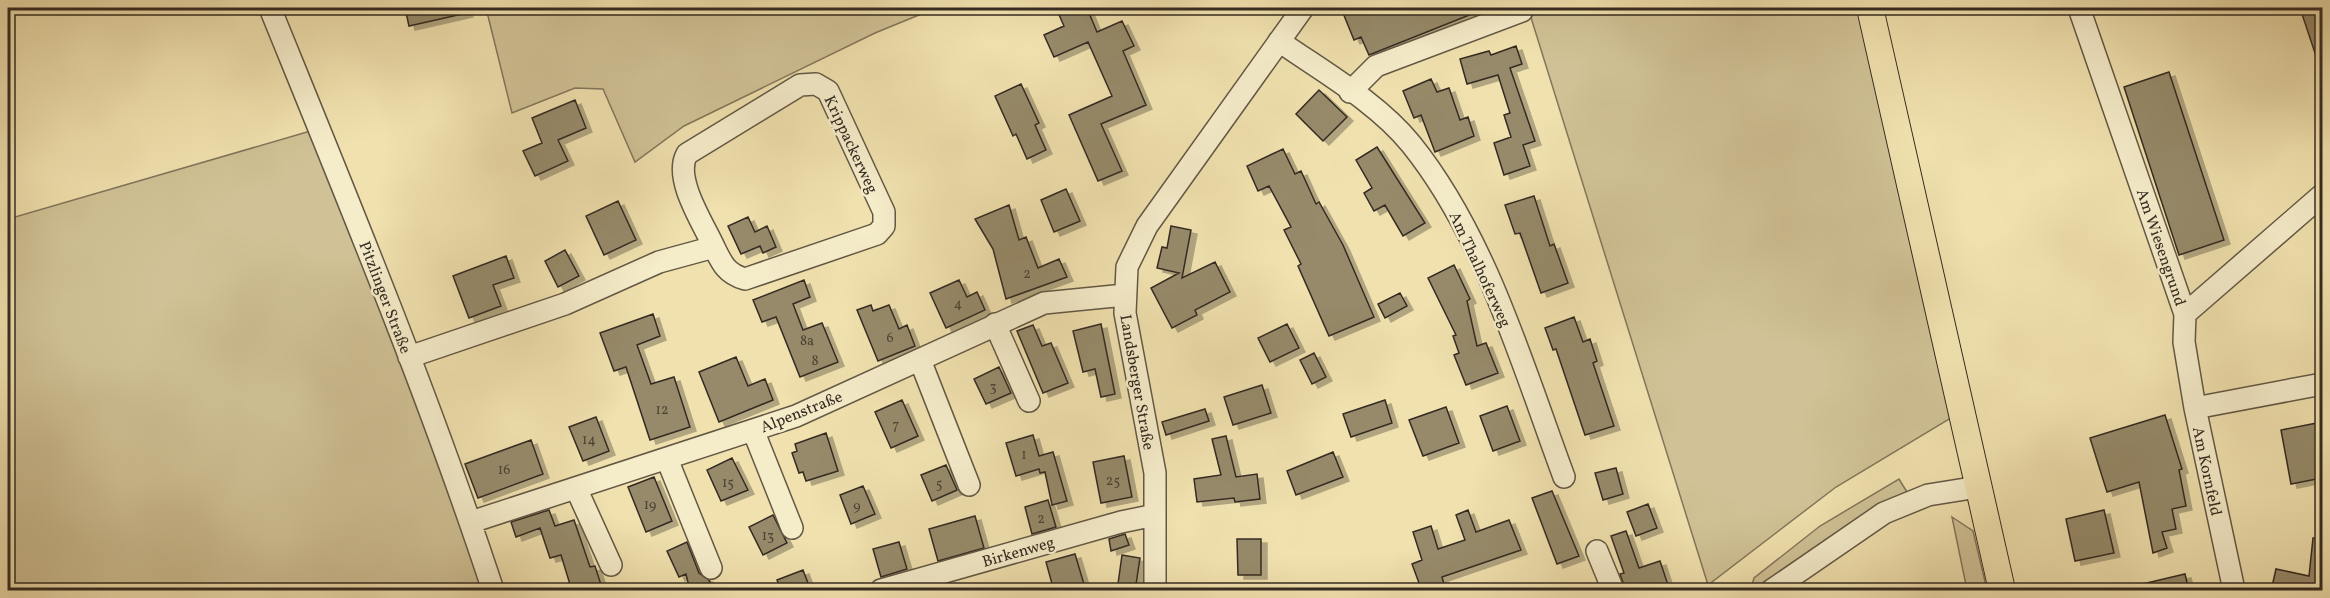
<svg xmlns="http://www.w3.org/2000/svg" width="2330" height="598" font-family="Vollkorn,serif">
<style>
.green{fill:#d0c296;stroke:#82765c;stroke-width:1.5}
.building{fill:#968a6b;stroke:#342b22;stroke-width:1.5;filter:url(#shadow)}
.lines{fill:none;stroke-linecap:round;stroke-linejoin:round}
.minor-casing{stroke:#635845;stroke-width:24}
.major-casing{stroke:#342b22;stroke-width:28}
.minor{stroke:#f5ecca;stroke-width:21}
.major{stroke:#f0e1ae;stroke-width:26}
.labels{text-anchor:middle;stroke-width:5;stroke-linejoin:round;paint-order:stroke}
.number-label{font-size:14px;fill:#4c4334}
.street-label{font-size:16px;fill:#342b22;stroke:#f5ecca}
</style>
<defs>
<filter id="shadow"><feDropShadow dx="6" dy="4" stdDeviation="0" flood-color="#0004"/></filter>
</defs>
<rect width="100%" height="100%" fill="#f0e1ae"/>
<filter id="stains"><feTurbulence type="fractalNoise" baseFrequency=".00333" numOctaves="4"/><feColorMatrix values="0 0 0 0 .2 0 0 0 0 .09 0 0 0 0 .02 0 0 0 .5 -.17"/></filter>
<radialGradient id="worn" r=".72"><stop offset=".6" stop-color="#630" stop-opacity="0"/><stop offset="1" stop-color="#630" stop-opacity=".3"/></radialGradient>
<path class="green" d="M486,8H936L875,33L684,126L635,162L603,89L575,88L512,113Z
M1528,8H1865L1956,415L1836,487L1708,585Z
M314,130L488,590H8V219Z
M1899,479L1907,492L1864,514L1822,550L1761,586L1751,588L1754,578L1820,526Z
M1952,517L1973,531L1987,590H1967Z"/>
<path class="building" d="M405,8H466L467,13L409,26Z
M1056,8H1087L1097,32L1122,21L1134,46L1123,51L1146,105L1101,124L1122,171L1098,181L1069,115L1112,96L1088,42L1054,57L1044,35L1064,26Z
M1341,8H1487L1369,55L1361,37L1354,40Z
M2300,8H2322V68H2320Z
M1516,46L1522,64L1510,68L1535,141L1523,145L1530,166L1504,175L1494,143L1511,137L1504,115L1510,113L1498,75L1467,84L1460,59L1489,51L1491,55Z
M2169,72L2224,240L2179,255L2124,87Z
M1431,79L1437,92L1449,88L1460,120L1468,117L1474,136L1435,152L1421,115L1414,118L1403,91Z
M1021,84L1039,123L1035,125L1046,150L1027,159L1016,134L1013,136L995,96Z
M1319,90L1347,117L1323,141L1296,114Z
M575,100L586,128L558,140L568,161L535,176L523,151L542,143L532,118Z
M1377,147L1425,223L1403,236L1385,205L1374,211L1364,193L1372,188L1356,160Z
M1283,149L1295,174L1301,171L1316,204L1319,202L1343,245L1374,317L1329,336L1298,266L1301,264L1284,230L1291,227L1269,186L1258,191L1247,166Z
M1066,189L1080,221L1054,232L1041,200Z
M1534,196L1550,246L1554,244L1568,283L1541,293L1520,233L1515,234L1505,205Z
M618,201L636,240L604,255L586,216Z
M1009,205L1019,240L1026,237L1038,268L1059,259L1067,277L1006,299L993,249L975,219Z
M748,217L755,232L767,226L776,247L763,253L760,246L741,254L728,226Z
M1171,226L1191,230L1182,278L1215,262L1230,292L1195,310L1197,315L1172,328L1151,288L1179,273L1157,268L1162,247L1167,248Z
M565,250L579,276L558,287L545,261Z
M506,256L514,278L493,285L501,306L469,318L453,276Z
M1454,265L1470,299L1467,301L1477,346L1486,343L1498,373L1466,385L1454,355L1459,353L1453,336L1456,335L1428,278Z
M804,280L810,297L793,304L803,330L822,323L838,362L800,377L776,317L762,322L753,300Z
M959,280L967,297L977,292L985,310L946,328L930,293Z
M1400,293L1407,306L1385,318L1378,304Z
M871,305L873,311L889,305L899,329L907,325L915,346L878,361L857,310Z
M653,314L660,336L637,345L651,384L674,377L690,427L650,440L626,367L614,371L600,333Z
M1574,317L1583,342L1590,339L1597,361L1593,363L1614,426L1585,435L1556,349L1553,350L1545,328Z
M1101,324L1115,394L1101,397L1095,369L1083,372L1073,331Z
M1287,324L1299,348L1270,362L1258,338Z
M1033,325L1042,346L1051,343L1068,383L1043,393L1017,331Z
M1314,353L1326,377L1312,384L1300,360Z
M736,357L748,386L765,379L773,400L719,422L699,372Z
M999,367L1011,393L986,404L974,379Z
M1262,385L1271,413L1233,425L1224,397Z
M902,400L918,436L891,448L875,412Z
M1385,400L1392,423L1351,437L1343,414Z
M1507,406L1520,441L1493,451L1480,416Z
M1446,407L1459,443L1423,456L1409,420Z
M1205,409L1209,421L1166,435L1162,422Z
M2165,415L2182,469L2179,470L2186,506L2172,509L2176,529L2162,532L2167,548L2153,553L2139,482L2107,492L2090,438Z
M596,417L609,451L583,461L569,427Z
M2322,422V478L2291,484L2281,430Z
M826,433L838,471L806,481L803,472L799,473L792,453L797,451L795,444Z
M1033,435L1039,456L1053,452L1067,501L1052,505L1045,472L1040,473L1039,469L1016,476L1006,443Z
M1226,436L1236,477L1257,474L1260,499L1235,502L1234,498L1197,502L1194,479L1221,475L1212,439Z
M531,440L543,474L478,498L465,464Z
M1333,452L1343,477L1296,495L1287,471Z
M1124,456L1132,497L1101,503L1093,462Z
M732,458L748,490L721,501L707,470Z
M946,465L957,490L932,501L921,475Z
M1616,468L1623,494L1603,500L1595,473Z
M654,477L672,521L646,532L628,487Z
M863,486L875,514L851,524L840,495Z
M1552,491L1579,556L1557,564L1532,498Z
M1048,500L1056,527L1032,534L1025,507Z
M1648,504L1657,528L1636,536L1627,512Z
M549,510L555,526L574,520L590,567L595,566L603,591H572L561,555L550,558L540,528L516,537L511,522Z
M1468,510L1476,532L1509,520L1521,550L1442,577L1444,584L1422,591L1412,564L1422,560L1413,532L1431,526L1438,549L1465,540L1456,515Z
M2104,510L2114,553L2075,561L2066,519Z
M773,515L787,543L763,555L749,527Z
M975,516L984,548L938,561L929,529Z
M1626,531L1639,568L1660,561L1669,588L1626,591L1620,574L1624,573L1611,536Z
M1125,534L1129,545L1111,551L1109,539Z
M2313,538H2322V591H2271L2276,569L2309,576Z
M1237,539H1261V575H1238Z
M687,542L699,573L709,580L713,591H690L686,574L679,577L667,551Z
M899,542L907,569L881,577L873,549Z
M1075,554L1086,591H1054L1046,562Z
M1122,555L1140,558L1135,591H1117Z
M803,570L811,591H781L777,580Z
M2185,574L2189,591H2139L2138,585Z"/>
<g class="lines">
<g class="minor-casing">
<path id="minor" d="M270,8C348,200 428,393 493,590
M2079,8L2185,314L2184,342L2195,408L2234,590
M1279,41C1323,72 1377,102 1411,144C1486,237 1523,367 1564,477
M1350,92L1376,66L1522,11
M2185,314L2322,195
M995,324L1029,401
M409,357L565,304L659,262L714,247C722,264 727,274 745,279L877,234L884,226V212L828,91L816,84L800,85L687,154C673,178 703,223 714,247
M920,360L969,485
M2195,408L2322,384
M753,430L792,528
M667,459L711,568
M576,488L611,565
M471,522L796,416L1044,303L1125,295
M1597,551L1613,590
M881,590L1121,522L1155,515
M1155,590V473L1125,313L1127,267L1147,226L1303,8
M1772,590L1884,513L1928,495L1978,487"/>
</g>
<g class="major-casing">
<path id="major" d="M1870,8L2002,590"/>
</g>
<use href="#minor" class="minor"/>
<use href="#major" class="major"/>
</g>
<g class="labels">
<g class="number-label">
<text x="1027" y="278">2</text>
<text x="958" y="308">4</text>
<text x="890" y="342">6</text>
<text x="807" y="345">8a</text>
<text x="815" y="365">8</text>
<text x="993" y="391">3</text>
<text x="662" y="414">12</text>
<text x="896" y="429">7</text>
<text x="589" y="444">14</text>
<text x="1024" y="459">1</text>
<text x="504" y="474">16</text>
<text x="1113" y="485">25</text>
<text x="728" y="487">15</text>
<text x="939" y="488">5</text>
<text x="650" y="509">19</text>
<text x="857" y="510">9</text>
<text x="1041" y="523">2</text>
<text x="768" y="540">13</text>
</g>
<g class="street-label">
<text transform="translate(852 144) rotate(65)" y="6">Krippackerweg</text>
<text transform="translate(2162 247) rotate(71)" y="6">Am Wiesengrund</text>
<text transform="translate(1481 269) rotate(65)" y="6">Am Thalhoferweg</text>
<text transform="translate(386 297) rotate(69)" y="6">Pitzlinger Straße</text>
<text transform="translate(1138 382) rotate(80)" y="6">Landsberger Straße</text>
<text transform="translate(801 411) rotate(-22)" y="6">Alpenstraße</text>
<text transform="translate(2208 471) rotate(78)" y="6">Am Kornfeld</text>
<text transform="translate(1018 551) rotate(-16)" y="6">Birkenweg</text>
</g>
</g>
<rect width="2330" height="598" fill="none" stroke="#f0e1ae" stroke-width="30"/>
<rect x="9" y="9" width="2312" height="580" fill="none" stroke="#342b22" stroke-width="3"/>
<rect x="15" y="15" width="2300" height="568" fill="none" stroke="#342b22" stroke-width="1.5"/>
<rect width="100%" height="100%" filter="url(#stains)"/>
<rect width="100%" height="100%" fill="url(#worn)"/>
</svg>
